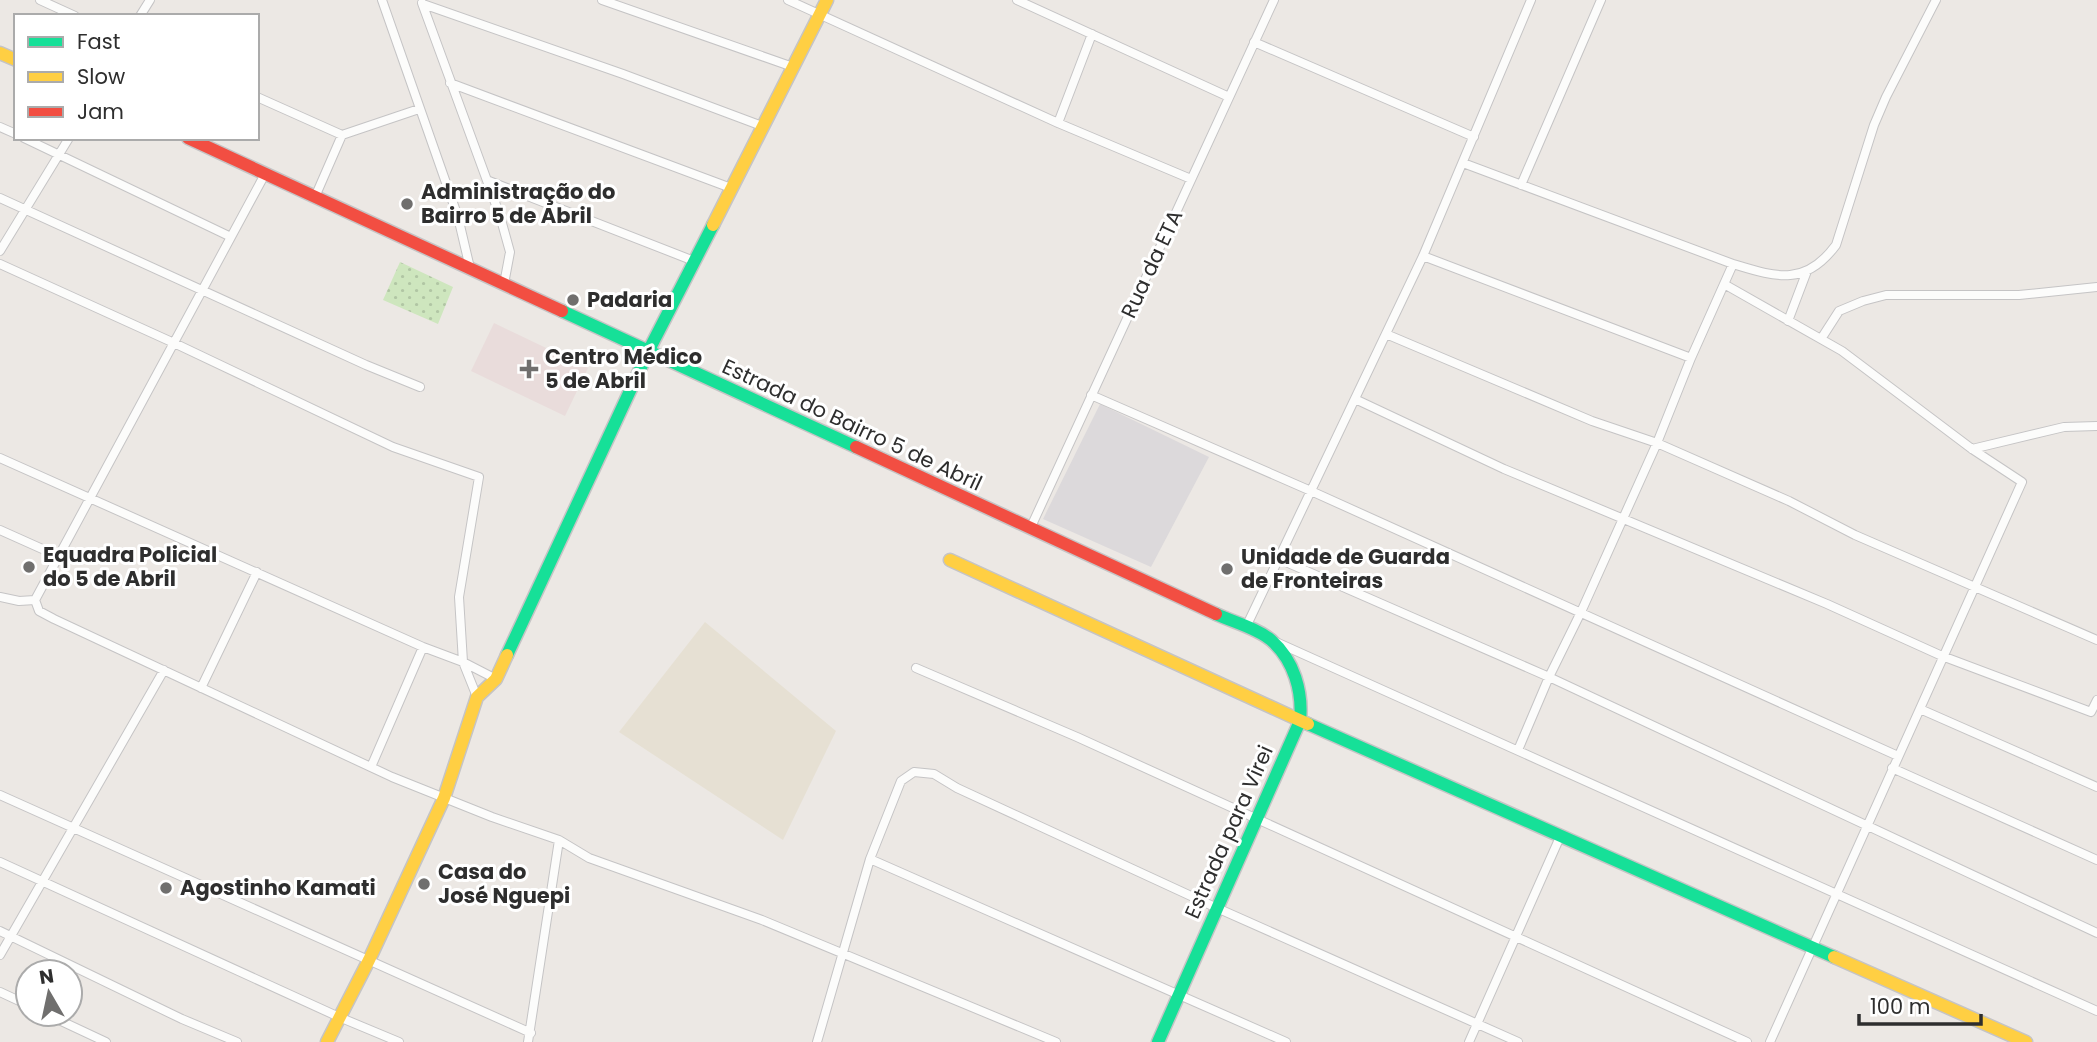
<svg xmlns="http://www.w3.org/2000/svg" width="2097" height="1042" font-family="Poppins,sans-serif">
<style>
.industrial{fill:#dcd9db}
.education{fill:#e6e0d3}
.medical{fill:#e9dcdb}
.grass{fill:url(#grass-dots)}
.lines{fill:none;stroke-linecap:round;stroke-linejoin:round}
.street-casing{stroke:#c5c4c5;stroke-width:10}
.fast-casing{stroke:#c5c4c5;stroke-width:15}
.slow-casing{stroke:#c5c4c5;stroke-width:15}
.jam-casing{stroke:#c5c4c5;stroke-width:15}
.street{stroke:#fcfcfb;stroke-width:8}
.fast{stroke:#16e098;stroke-width:12}
.slow{stroke:#ffcf43;stroke-width:12}
.jam{stroke:#f24e42;stroke-width:12}
.poi-dot{fill:#706f6e;stroke:#fff;stroke-width:2.5}
.labels{text-anchor:middle;stroke-width:6;stroke-linejoin:round;paint-order:stroke}
.poi-label{font-size:21px;font-weight:bold;fill:#2e2e2e;stroke:#fff;text-anchor:start}
.street-label{font-size:21px;fill:#2e2e2e;stroke:#fff}
</style>
<defs>
<pattern id="grass-dots" width="8" height="8" patternUnits="userSpaceOnUse" patternTransform="scale(1.75)"><rect width="8" height="8" fill="#cee6be"/><path d="M2 2h.1M6 6h.1" fill="none" stroke="#b1c6a4" stroke-width="1.8" stroke-linecap="round"/></pattern>
</defs>
<rect width="100%" height="100%" fill="#ece8e4"/>
<path class="industrial" d="M1100,404L1209,457L1151,567L1043,519Z"/>
<path class="education" d="M705,622L836,731L783,840L619,732Z"/>
<path class="medical" d="M494,323L588,368L565,416L471,371Z"/>
<path class="grass" d="M400,262L453,287L438,324L383,300Z"/>
<g class="lines">
<g class="street-casing">
<path id="street" d="M40,0L75,16
M382,0L458,217L470,268
M602,0L793,67
M788,0L1058,123L1191,179
M1017,0L1229,97
M422,3L500,216L510,252L504,284
M423,4L623,74L762,126
M140,16L150,0
M1254,42L1474,137
M450,83L731,188
M257,97L342,135L419,109
M1058,123L1092,34
M0,127L16,134
M24,138L231,237
M1463,163L1733,264C1776,277 1805,287 1836,245L1874,125L1886,97L1936,0
M489,181L694,261
M1521,185L1601,0
M315,197L342,135
M0,198L366,365L420,387
M0,251L69,138
M1423,256L1691,358
M0,264L174,343L393,447L479,477L459,597L463,662L477,697
M1724,284L1842,351L1972,449L2022,482L1770,1042
M1788,321L1807,271
M1386,334L1592,421L1657,443L1789,501L1855,535L2097,640
M1821,339L1839,311L1863,301L1886,295H2019L2097,287
M1091,395L1311,491L1898,756
M1355,399L1504,469L1827,604L1942,656L2091,712L2097,700
M1972,449L2064,427L2097,426
M0,458L423,647L463,662L496,679
M1030,529L1274,0
M0,530L58,556
M1279,559L1549,677L2097,933
M0,597L19,601L35,600L39,611L54,619L392,777L492,817L559,840L589,858L762,920L1056,1042
M35,600L265,174
M1246,627L1423,256L1531,0
M1276,642L2097,1011
M916,668L1077,737L1747,1042
M201,688L257,572
M1920,709L2097,787
M1518,750L1549,677L1581,612L1657,443L1691,358L1733,264
M371,767L423,647
M1892,768L2097,860
M0,795L531,1033
M870,859L1286,1042
M0,862L339,1017L399,1042
M0,931L182,1019L237,1042
M0,955L164,670
M0,992L28,1005
M46,1014L106,1042
M528,1042L559,840
M817,1042L870,859L901,781L914,772L934,774L957,788L1217,908L1518,1042
M1469,1042L1560,837"/>
</g>
<g class="fast-casing">
<path id="fast" d="M562,311L856,447
M507,655L649,350L713,225
M1308,724L1834,957
M1158,1042L1300,721C1303,692 1294,660 1271,640C1257,628 1233,622 1216,614"/>
</g>
<g class="slow-casing">
<path id="slow" d="M0,53L16,60
M713,225L827,0
M950,560L1308,724
M1834,957L2026,1042
M327,1042L369,960L444,798L477,697L496,679L507,655"/>
</g>
<g class="jam-casing">
<path id="jam" d="M188,138L562,311
M856,447L1216,614"/>
</g>
<use href="#street" class="street"/>
<use href="#fast" class="fast"/>
<use href="#slow" class="slow"/>
<use href="#jam" class="jam"/>
</g>
<g class="poi-dot">
<circle cx="407" cy="204" r="7"/>
<circle cx="573" cy="300" r="7"/>
<path d="M525.5 358.5h7v7h7v7h-7v7h-7v-7h-7v-7h7z"/>
<circle cx="29" cy="567" r="7"/>
<circle cx="1227" cy="569" r="7"/>
<circle cx="424" cy="884" r="7"/>
<circle cx="166" cy="888" r="7"/>
</g>
<g class="labels">
<g class="poi-label">
<text x="421" y="199">Administração do<tspan x="421" dy="24">Bairro 5 de Abril</tspan></text>
<text x="587" y="307">Padaria</text>
<text x="545" y="364">Centro Médico<tspan x="545" dy="24">5 de Abril</tspan></text>
<text x="43" y="562">Equadra Policial<tspan x="43" dy="24">do 5 de Abril</tspan></text>
<text x="1241" y="564">Unidade de Guarda<tspan x="1241" dy="24">de Fronteiras</tspan></text>
<text x="438" y="879">Casa do<tspan x="438" dy="24">José Nguepi</tspan></text>
<text x="180" y="895">Agostinho Kamati</text>
</g>
<g class="street-label">
<text transform="translate(1152 264) rotate(-65)" y="7">Rua da ETA</text>
<text transform="translate(852 425) rotate(25)" y="7">Estrada do Bairro 5 de Abril</text>
<text transform="translate(1229 832) rotate(-66)" y="7">Estrada para Virei</text>
</g>
</g>
<rect x="14" y="14" width="245" height="126" fill="#ffffff" stroke="#ababab" stroke-width="2"/>
<rect x="28" y="37" width="35" height="10" fill="#16e098" stroke="#ababab" stroke-width="2"/>
<text x="77" y="49" font-size="21" fill="#2e2e2e">Fast</text>
<rect x="28" y="72" width="35" height="10" fill="#ffcf43" stroke="#ababab" stroke-width="2"/>
<text x="77" y="84" font-size="21" fill="#2e2e2e">Slow</text>
<rect x="28" y="107" width="35" height="10" fill="#f24e42" stroke="#ababab" stroke-width="2"/>
<text x="77" y="119" font-size="21" fill="#2e2e2e">Jam</text>
<g transform="translate(49 993) rotate(351)"><circle r="33" fill="#ffffff" stroke="#ababab" stroke-width="2"/>
<path d="M0-5L12 26L0 18L-12 26Z" fill="#706f6e"/>
<text y="-10" font-size="19" font-weight="bold" text-anchor="middle" fill="#2e2e2e">N</text>
</g>
<path d="M1859 1014v10h122v-10" fill="none" stroke="#2e2e2e" stroke-width="3.5"/>
<text x="1870" y="1014" font-size="21" fill="#2e2e2e" stroke="#ffffff" stroke-width="5" paint-order="stroke">100 m</text>
</svg>
